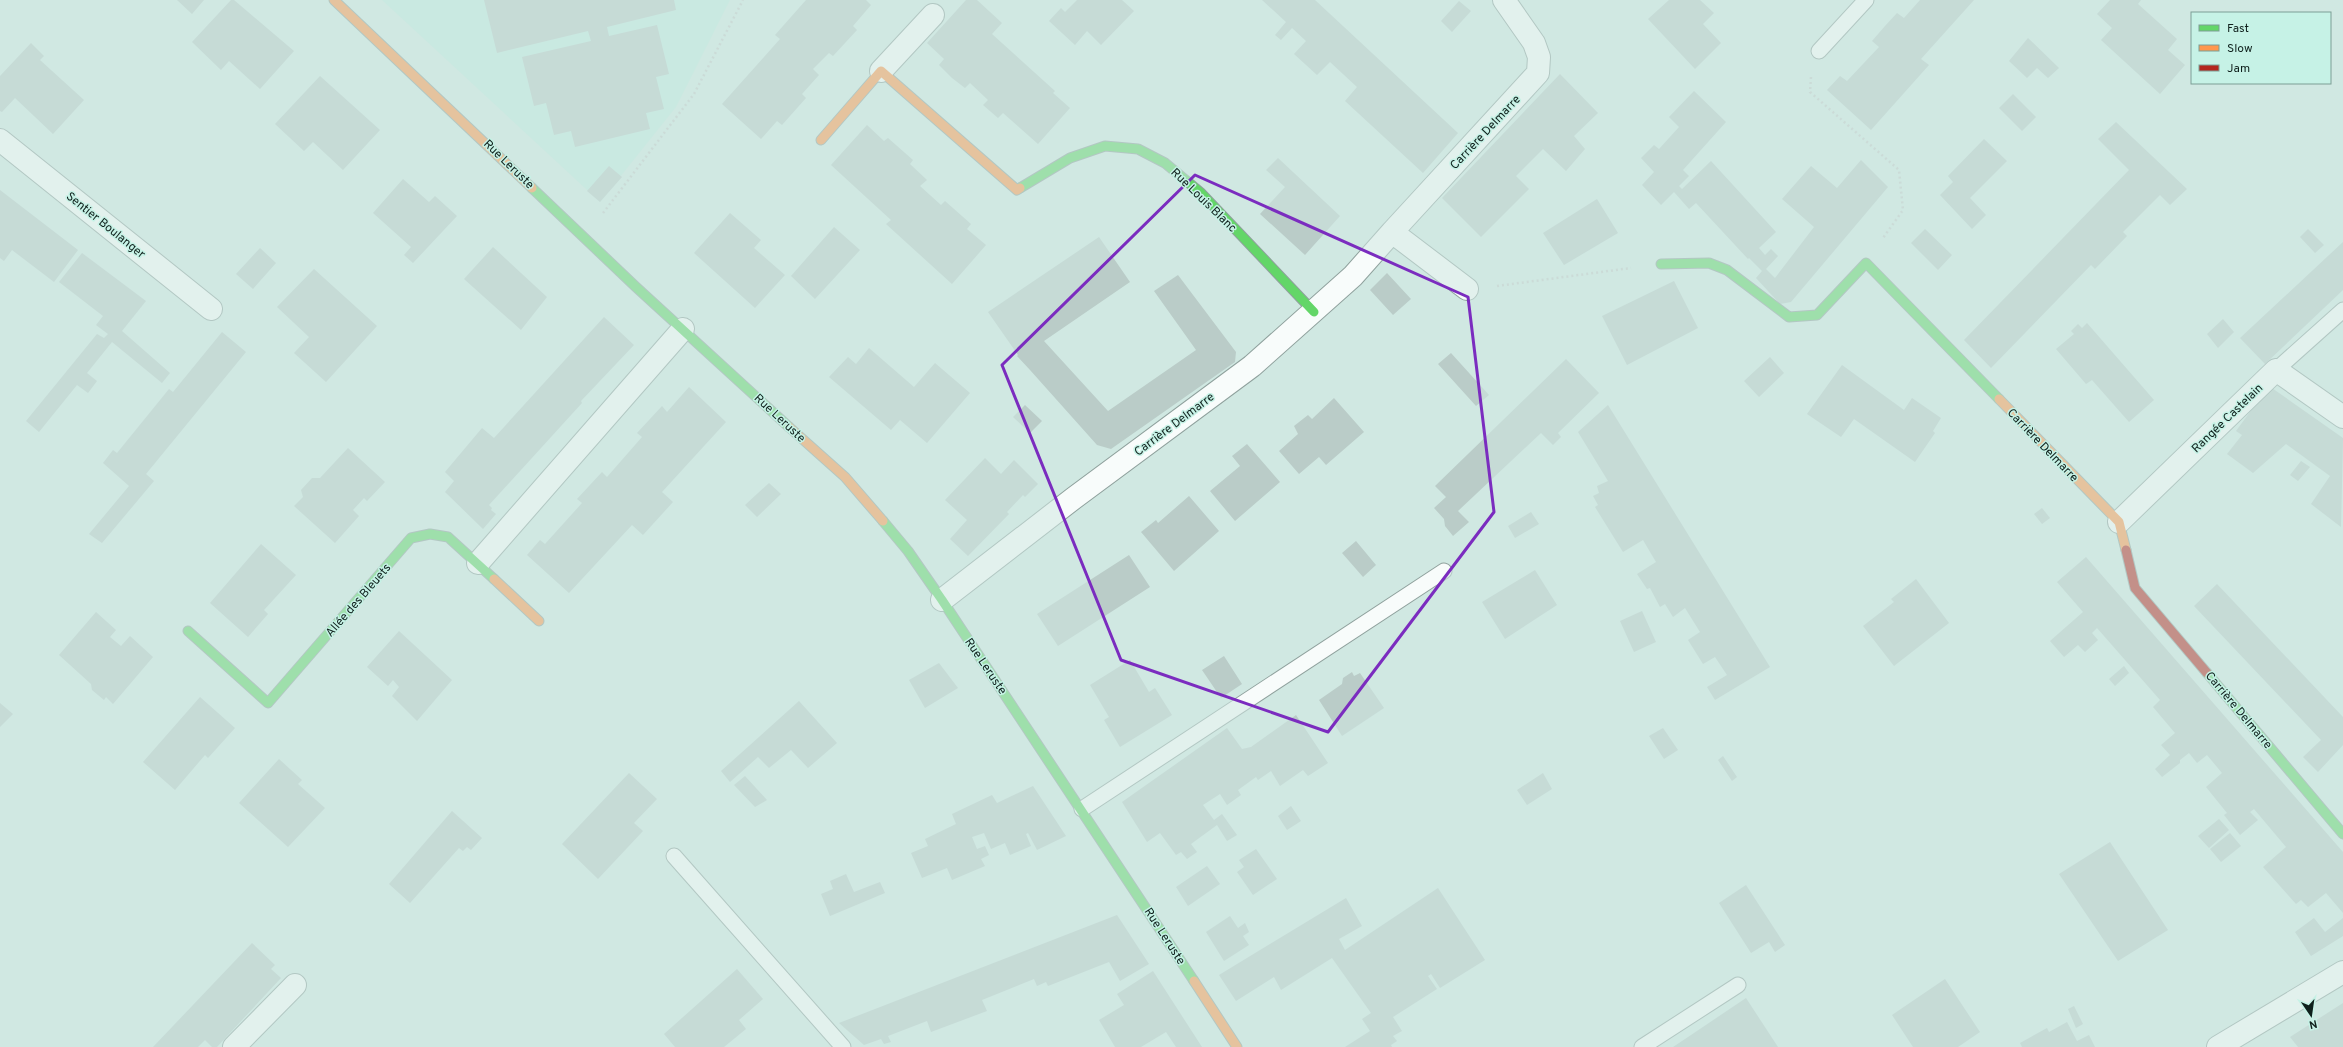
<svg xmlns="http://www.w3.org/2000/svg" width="2343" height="1047" font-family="Overpass,sans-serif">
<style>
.built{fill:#c2eae0}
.building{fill:#baccc8}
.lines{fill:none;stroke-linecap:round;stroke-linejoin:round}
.lane-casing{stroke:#8fa19d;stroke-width:17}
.street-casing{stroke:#8fa19d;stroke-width:24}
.fast-casing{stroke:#8fa19d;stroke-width:11}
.slow-casing{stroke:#8fa19d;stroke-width:11}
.jam-casing{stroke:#8fa19d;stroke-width:11}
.path{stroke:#c6cdcb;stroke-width:2.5;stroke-dasharray:2 3;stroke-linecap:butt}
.lane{stroke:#f8fcfb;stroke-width:15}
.street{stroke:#f8fcfb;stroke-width:22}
.fast{stroke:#63d668;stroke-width:9}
.slow{stroke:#ff974d;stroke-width:9}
.jam{stroke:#b3261e;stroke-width:9}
.marked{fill:none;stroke:#7b2cbf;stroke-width:3;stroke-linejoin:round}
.labels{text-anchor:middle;stroke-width:3;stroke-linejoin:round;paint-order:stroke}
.street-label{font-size:12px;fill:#0f201c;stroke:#c6f2e6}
</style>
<rect width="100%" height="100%" fill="#d0e8e2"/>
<path class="built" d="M382,0H730L676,107L600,202Z"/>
<path class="building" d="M177,0H204L192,14Z
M231,0H234L294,51L260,89L229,61L221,70L192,42Z
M484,0H674L676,10L607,27L609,36L657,25L669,74L656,77L664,109L646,113L650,129L575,147L571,131L554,135L546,103L534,106L522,57L591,41L588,31L497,53Z
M806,0H866L871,5L853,26L857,30L833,56L829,53L813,69L819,75L802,94L806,98L782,125L777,121L761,139L722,104L780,39L775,35Z
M966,0H977L1002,23L992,34L1055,91L1053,93L1070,108L1038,144L1003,113L998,118L983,105L988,100L970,83L965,88L952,78L939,65L944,59L927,43Z
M1077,0H1122L1134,11L1101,45L1087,31L1075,45L1049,21L1061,8L1065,12Z
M1262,0H1315L1458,133L1423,173L1345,101L1357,87L1330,62L1317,75L1294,54L1306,41L1292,28L1281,40L1275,35L1286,22Z
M1669,0H1700L1714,13L1703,24L1721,43L1695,69L1648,19Z
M1920,0H1974L1921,59L1929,65L1871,130L1827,90L1840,76L1847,81L1879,47L1872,41L1885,26L1897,13L1904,18Z
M2110,0H2141L2138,4L2177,39L2168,50L2185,65L2160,94L2101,40L2112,28L2097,14Z
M1459,1L1471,11L1452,32L1441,21Z
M2028,38L2059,68L2048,78L2037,68L2027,78L2009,61Z
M31,43L44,56L40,60L84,100L53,134L15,98L2,112L0,111V76Z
M1560,74L1598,113L1574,136L1585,149L1566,171L1543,149L1516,176L1529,189L1481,237L1442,198Z
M320,76L380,130L343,170L313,142L304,151L275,124Z
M1694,91L1726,122L1683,170L1689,176L1679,186L1682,189L1711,161L1776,232L1759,248L1765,255L1771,249L1778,256L1766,269L1775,278L1814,227L1782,199L1811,166L1837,188L1861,160L1888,187L1791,302L1780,304L1756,278L1762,271L1749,258L1748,259L1696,203L1689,209L1674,192L1661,205L1642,185L1654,172L1641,158L1654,145L1659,149L1679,127L1669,117Z
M2013,94L2036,117L2022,131L1999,108Z
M2116,122L2187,189L2170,205L2160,195L2123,232L2127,236L2095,269L2091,265L1991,368L1964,340L2129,170L2098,139Z
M867,125L884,141L888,138L913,160L910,164L927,180L920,186L941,205L945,201L971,224L967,229L986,245L952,284L886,224L891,220L831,165Z
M1984,139L2007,161L1970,198L1986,215L1972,229L1940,195L1953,182L1948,176Z
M1278,158L1340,216L1305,255L1260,214L1285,187L1266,170Z
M609,166L622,177L600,202L587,191Z
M403,179L429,202L435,196L457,216L413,263L404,255L411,247L373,213Z
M0,190L78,250L54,282L12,250L4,261L0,258Z
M1597,199L1618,233L1564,265L1543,233Z
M730,213L761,240L754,248L785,275L755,308L694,253Z
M834,227L860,250L815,299L791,276Z
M1925,229L1952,255L1938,270L1911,243Z
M2308,229L2324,245L2315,253L2300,237Z
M1099,237L1130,282L1044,341L1108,411L1196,350L1154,291L1178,275L1236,352L1235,362L1111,449L1097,445L1030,370L1017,356L1018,355L988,312Z
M2343,242V290L2265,364L2240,338Z
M493,247L547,297L521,330L464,279Z
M260,248L276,263L253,289L236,274Z
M82,253L146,301L122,331L170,373L162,383L112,342L87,373L97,381L88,393L77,385L39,432L26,421L97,334L104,338L108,334L96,325L103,316L59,282Z
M314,269L377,326L326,382L294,353L309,337L277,307Z
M1387,273L1411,299L1393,315L1370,290Z
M1674,281L1698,328L1627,365L1602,316Z
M604,317L634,345L581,401L582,403L489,505L492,508L491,510L496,514L483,529L445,492L454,481L445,472L482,428L494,438Z
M2223,319L2234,332L2218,348L2207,334Z
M2087,323L2154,400L2129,422L2092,380L2086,384L2056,349L2074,334L2071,331L2078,324L2082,328Z
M222,332L246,352L146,474L154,481L102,543L89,534L129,486L103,463L113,450L117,453L169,389L173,392Z
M869,348L914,387L935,363L970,393L927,443L900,420L891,430L829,377L848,357L856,364Z
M1451,353L1489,395L1476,406L1438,364Z
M1770,357L1784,373L1759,397L1744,381Z
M1566,359L1599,393L1558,433L1561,437L1553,445L1541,433L1458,511L1469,522L1453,536L1445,526L1444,519L1434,508L1446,497L1435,486Z
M1842,365L1904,410L1912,398L1941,418L1933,431L1935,433L1915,462L1854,419L1841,437L1807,414Z
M2269,386L2343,438L2341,527L2311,504L2330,476L2286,444L2253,473L2227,454L2242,435L2236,431Z
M689,387L726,422L662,492L673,502L643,535L632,525L569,593L527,555L540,540L545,544L582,503L577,499L602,472L607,477L642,437L637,433L662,406L667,412Z
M1334,398L1364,432L1326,465L1319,457L1299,474L1279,451L1298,434L1294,426L1308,415L1312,419Z
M1025,405L1042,421L1030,433L1013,417Z
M1608,405L1770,667L1715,700L1707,687L1727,675L1715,657L1703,664L1688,640L1700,632L1685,608L1673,617L1665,604L1660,607L1650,588L1647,589L1637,574L1656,562L1643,540L1623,552L1595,507L1598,505L1593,496L1599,493L1597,486L1608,481L1578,432Z
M1247,444L1280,482L1235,521L1210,491L1240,466L1232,456Z
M348,448L385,482L367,501L364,498L353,510L359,516L335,543L294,506L303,497L301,490L312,478H320Z
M985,458L1001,474L1014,460L1038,484L1025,497L1023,495L1007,512L1009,514L968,556L950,539L967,520L945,500Z
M2301,461L2310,467L2298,481L2290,475Z
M769,483L781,494L757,517L745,505Z
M1189,496L1219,531L1174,571L1141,532L1156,520L1158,523Z
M2042,508L2050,518L2042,524L2034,514Z
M1531,512L1539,524L1515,538L1508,526Z
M1356,541L1376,565L1363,577L1342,553Z
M261,544L296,575L264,610L268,614L248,637L210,603Z
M1129,555L1150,587L1058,646L1037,614Z
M2086,557L2343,852V913L2326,893L2308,907L2301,900L2296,904L2263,867L2286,847L2254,809L2250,812L2258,820L2240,835L2224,815L2227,813L2206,787L2222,773L2207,755L2197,763L2189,753L2180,760V763L2162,777L2155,769L2170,755L2161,745L2175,733L2153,707L2160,700L2097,628L2092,633L2098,640L2085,652L2078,645L2064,657L2050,641L2083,612L2057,582Z
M1535,570L1557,605L1505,639L1482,602Z
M1916,579L1949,623L1894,666L1863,626L1894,602L1891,599Z
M2217,584L2343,717V745L2318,772L2303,757L2321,740L2194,606Z
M1642,611L1656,642L1634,652L1620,621Z
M96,612L116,630L110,637L121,646L130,636L153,657L113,704L106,697L104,700L92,690L91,684L59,655Z
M399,631L452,680L417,721L392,696L399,687L393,680L388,686L367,667Z
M1224,656L1242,684L1221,698L1202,670Z
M1130,660L1149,692L1155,688L1172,715L1120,747L1104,720L1109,717L1090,685Z
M939,663L958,688L925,708L909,680Z
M2124,666L2129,673L2115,686L2109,679Z
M1352,672L1354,676L1360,673L1384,708L1342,736L1319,700L1342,684L1343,678Z
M200,697L235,728L208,758L205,755L175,790L143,762Z
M799,701L837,743L808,768L791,750L769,768L758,757L730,782L721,771Z
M0,703L13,714L0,727Z
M1296,715L1328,763L1308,776L1303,770L1280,786L1271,771L1258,780L1256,777L1238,790L1241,795L1227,805L1220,794L1203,805L1214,820L1222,814L1237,835L1227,841L1217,825L1191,844L1197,852L1187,859L1181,852L1176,855L1160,833L1147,842L1122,802L1227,728L1242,749L1251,747Z
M1663,728L1678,750L1664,759L1649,736Z
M1723,756L1737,777L1732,781L1718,760Z
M279,759L302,780L298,784L325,808L288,847L239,803Z
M629,773L657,799L634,823L643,831L598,879L562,844Z
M1543,773L1552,789L1527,805L1517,790Z
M745,776L767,800L755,807L734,785Z
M1033,786L1066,836L1037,850L1028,833L1026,834L1031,846L1010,855L1005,843L991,849L984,833L972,837L977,849L985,846L989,855L981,859L985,866L952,880L947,868L922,878L911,853L928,846L925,839L956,824L952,814L992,795L997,803Z
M1291,806L1301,821L1287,830L1278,816Z
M452,811L482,838L471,850L467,847L463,851L459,848L410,903L389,884Z
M2219,819L2229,830L2209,848L2198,836Z
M2230,833L2241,846L2221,862L2210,849Z
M2110,842L2168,930L2118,961L2059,874Z
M1256,849L1277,879L1253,895L1237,872L1244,867L1239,860Z
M1207,866L1220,884L1188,906L1176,887Z
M846,874L854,892L880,882L885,893L830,916L821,894L833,889L830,881Z
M1746,885L1785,945L1775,952L1769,942L1751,953L1719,903Z
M1438,888L1485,960L1440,988L1431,974L1428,976L1437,989L1393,1017L1402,1031L1393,1036L1397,1041L1391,1045L1392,1047H1345L1370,1031L1362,1019L1371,1013L1332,958L1281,990L1274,977L1236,1001L1219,975L1346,898L1362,926L1339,939L1345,950Z
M1117,915L1149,964L1120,981L1109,962L1048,986L1046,982L1037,986L1034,979L982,1000L987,1011L931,1032L927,1021L888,1036L891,1042L884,1044L881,1039L864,1045L839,1023Z
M1230,916L1238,928L1245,923L1249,932L1243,936L1249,945L1224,961L1206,932Z
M2314,918L2325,932L2343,918V936L2311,956L2295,932Z
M252,943L275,965L271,969L281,978L217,1047H212L205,1040L198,1047H153Z
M737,969L763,999L739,1020L746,1029L724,1047H675L664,1034Z
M1153,971L1171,999L1202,1047H1176L1166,1032L1141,1047H1115L1099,1020L1124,1005L1117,994Z
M1945,979L1980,1032L1958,1047H1913L1892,1015Z
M1746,998L1778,1047H1673L1694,1033Z
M2343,1003V1047H2298L2290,1037Z
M2074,1006L2083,1024L2076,1028L2068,1009Z
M2067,1022L2077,1041L2089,1035L2095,1047H2022L2020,1043L2047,1028L2049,1032Z"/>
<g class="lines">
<g class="lane-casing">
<path id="lane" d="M1819,51L1866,0
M2276,370L2343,310
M1082,809L1444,571
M674,856L843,1047
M1642,1047L1738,985"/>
</g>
<g class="street-casing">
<path id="street" d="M881,71L933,15
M0,140L211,309
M1467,289L1392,232L1538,73L1539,57L1534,43L1504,0
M2119,522L2276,370L2343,417
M478,563L683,329
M942,600L1074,498L1252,366L1353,276L1392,232
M234,1047L295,985
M2218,1047L2343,972"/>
</g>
<g class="fast-casing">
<path id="fast" d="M532,188L636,287L789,427
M1020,188L1070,158L1105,146L1138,149L1165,163L1201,193L1314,312
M1661,264L1709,263L1727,270L1789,317L1817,315L1866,263L1999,399
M883,521L908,551L942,600L1194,981
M188,631L268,703L411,538L430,534L448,537L494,579
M2207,673L2343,834"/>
</g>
<g class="slow-casing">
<path id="slow" d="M334,0L532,188
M821,140L881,71L1017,190L1020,188
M1999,399L2119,522L2126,550
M789,427L845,477L883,521
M494,579L539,621
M1194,981L1237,1047"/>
</g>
<g class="jam-casing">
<path id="jam" d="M2126,550L2135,588L2207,673"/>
</g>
<path class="path" d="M1811,77L1810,92L1899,170L1903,210L1883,238
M603,213L694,94L743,0
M1497,286L1631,268"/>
<use href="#lane" class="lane"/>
<use href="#street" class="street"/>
<use href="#fast" class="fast"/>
<use href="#slow" class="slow"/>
<use href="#jam" class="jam"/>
</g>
<path d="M0 0H2343V1047H0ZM1195,175L1468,297L1494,512L1328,732L1121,660L1002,365Z" fill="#d0e8e2" fill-opacity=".55" fill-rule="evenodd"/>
<path class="marked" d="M1195,175L1468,297L1494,512L1328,732L1121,660L1002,365Z"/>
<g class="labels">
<g class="street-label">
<text transform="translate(1485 132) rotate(-47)" y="4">Carrière Delmarre</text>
<text transform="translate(509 164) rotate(44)" y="4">Rue Leruste</text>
<text transform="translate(1204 200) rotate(44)" y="4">Rue Louis Blanc</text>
<text transform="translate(106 225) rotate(39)" y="4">Sentier Boulanger</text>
<text transform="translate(780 418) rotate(43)" y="4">Rue Leruste</text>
<text transform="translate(2227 418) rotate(-44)" y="4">Rangée Castelain</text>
<text transform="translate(1174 424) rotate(-37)" y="4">Carrière Delmarre</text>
<text transform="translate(2043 445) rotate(46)" y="4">Carrière Delmarre</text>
<text transform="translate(358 600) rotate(-49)" y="4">Allée des Bleuets</text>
<text transform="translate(986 666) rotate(56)" y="4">Rue Leruste</text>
<text transform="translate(2239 710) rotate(50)" y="4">Carrière Delmarre</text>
<text transform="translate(1165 936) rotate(57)" y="4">Rue Leruste</text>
</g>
</g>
<rect x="2191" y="12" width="140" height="72" fill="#c6f2e6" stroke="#7d9e95"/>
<rect x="2199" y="25" width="20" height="6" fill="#63d668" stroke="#7d9e95"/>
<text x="2227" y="32" font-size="12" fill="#0f201c">Fast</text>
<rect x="2199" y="45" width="20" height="6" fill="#ff974d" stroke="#7d9e95"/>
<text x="2227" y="52" font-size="12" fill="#0f201c">Slow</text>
<rect x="2199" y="65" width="20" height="6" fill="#b3261e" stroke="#7d9e95"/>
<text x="2227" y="72" font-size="12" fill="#0f201c">Jam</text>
<g transform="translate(2311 1015) rotate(167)" stroke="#c6f2e6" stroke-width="3" paint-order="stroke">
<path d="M0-3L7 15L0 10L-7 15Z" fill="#0f201c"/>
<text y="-6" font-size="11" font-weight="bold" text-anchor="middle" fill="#0f201c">N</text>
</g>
</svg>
